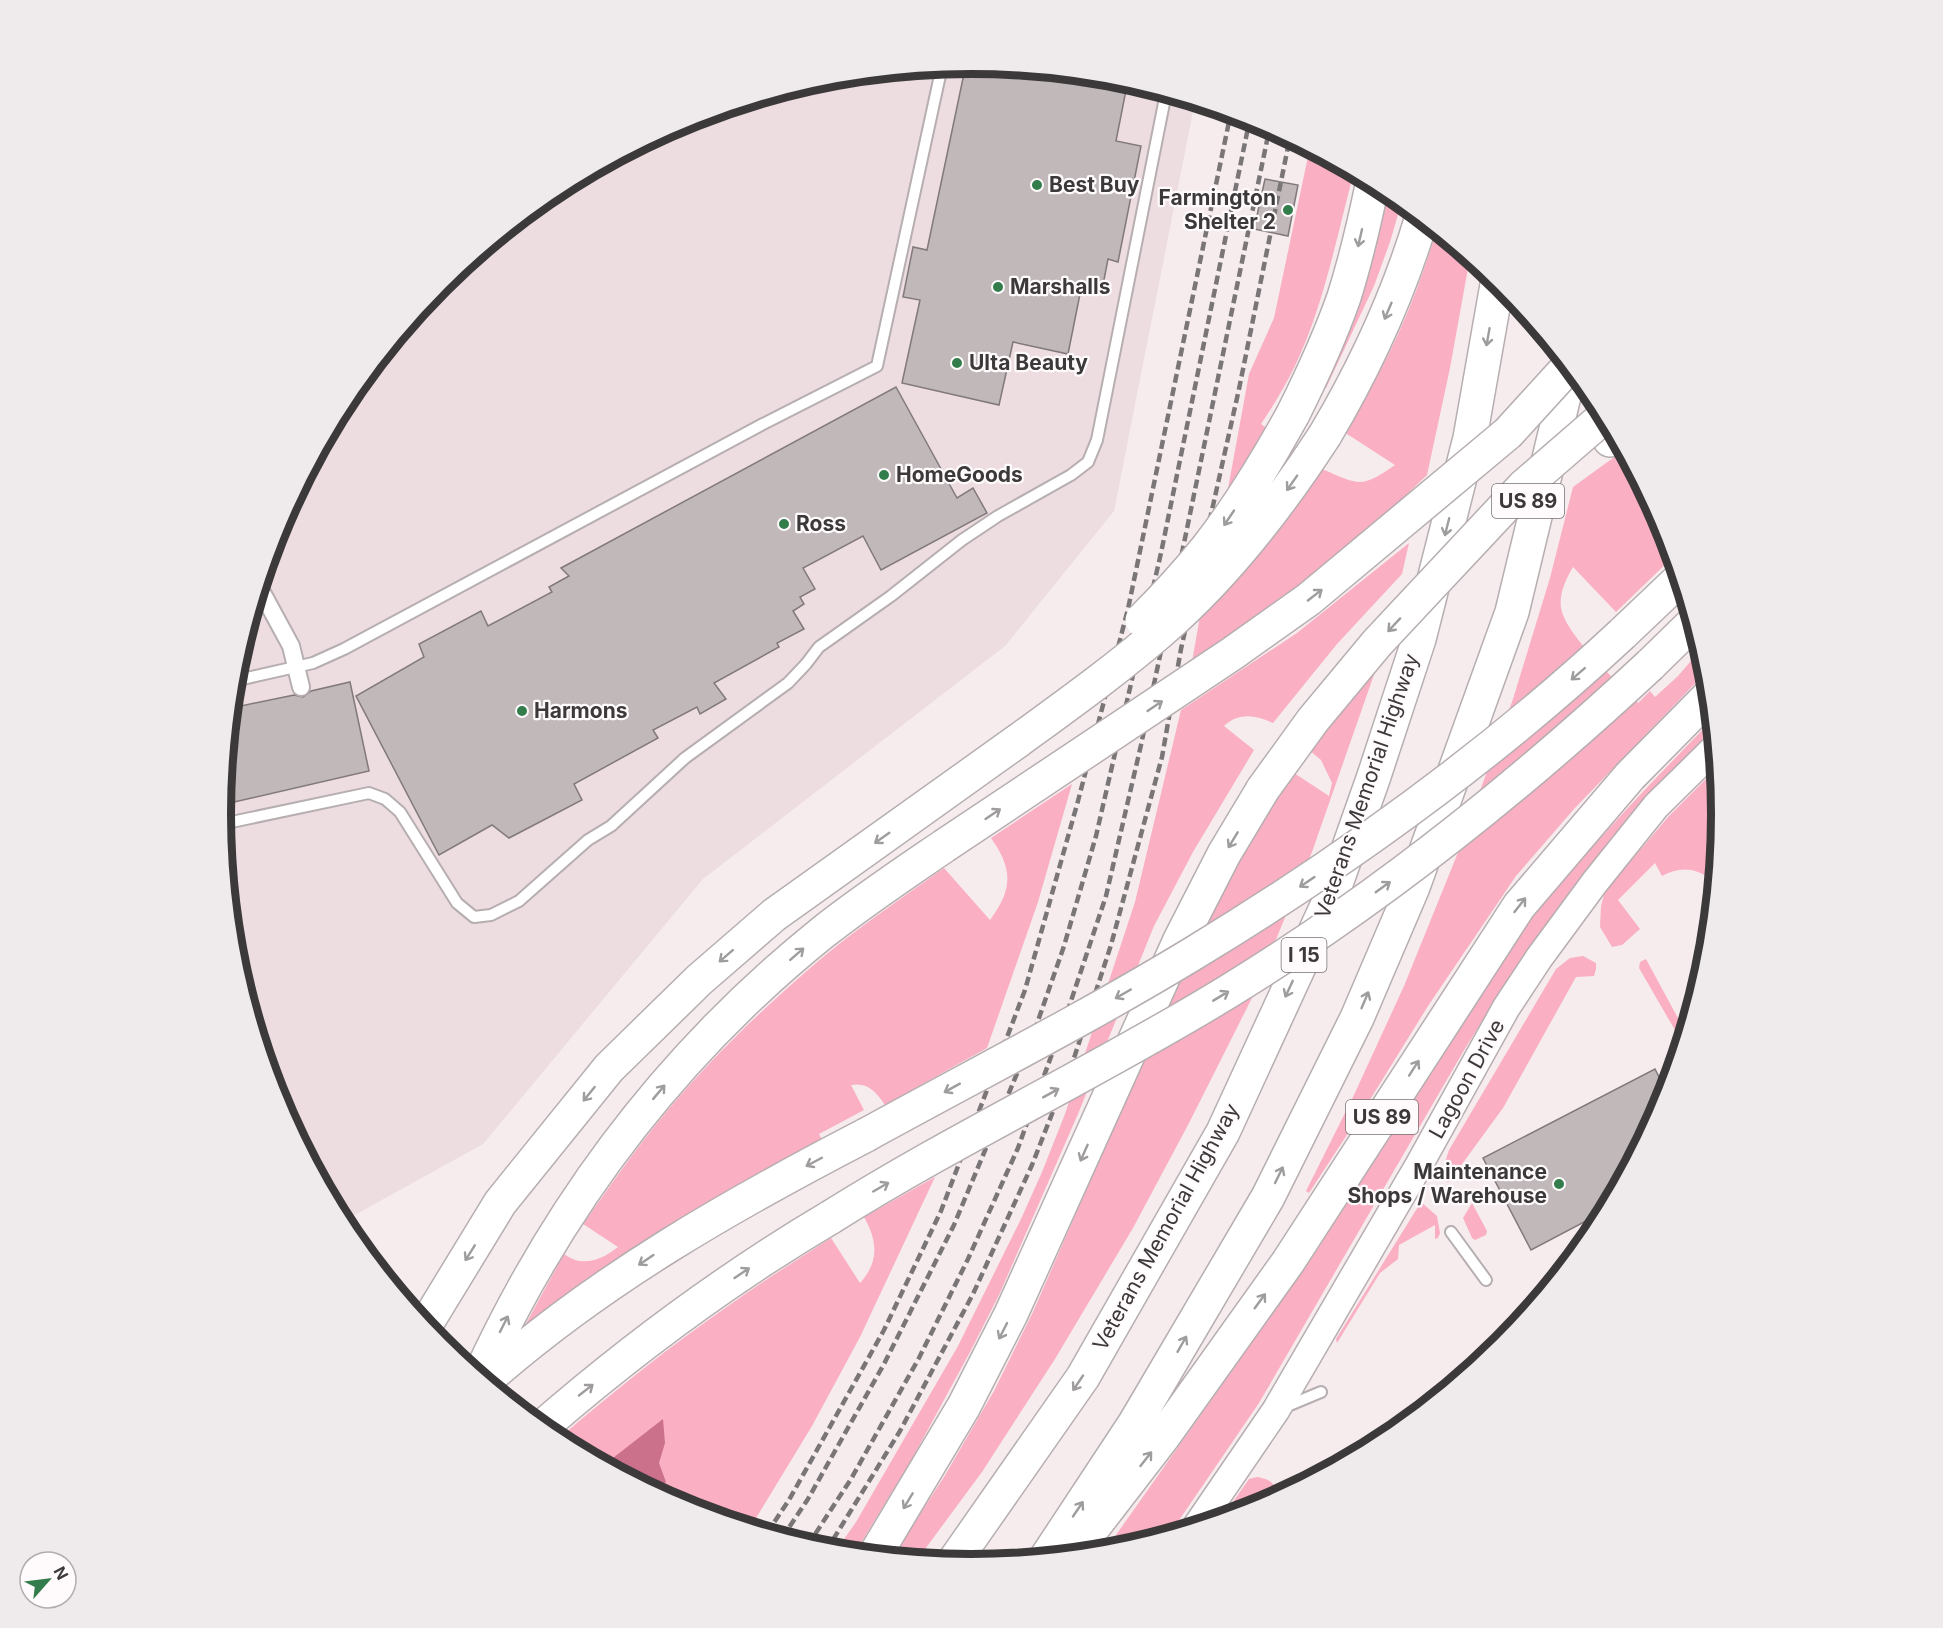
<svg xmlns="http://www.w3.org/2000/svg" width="1943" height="1628" font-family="Inter,sans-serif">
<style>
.built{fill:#eddce0}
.green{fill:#faafc3}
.water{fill:#cb718c}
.building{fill:#c1b8ba;stroke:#81797b;stroke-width:1.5}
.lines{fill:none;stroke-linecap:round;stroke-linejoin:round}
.service-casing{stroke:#b6aeb0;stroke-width:14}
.pedestrian-casing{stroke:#b6aeb0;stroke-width:20}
.tertiary-casing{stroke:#b6aeb0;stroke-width:30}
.motorway-casing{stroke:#b6aeb0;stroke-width:36}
.service{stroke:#fff;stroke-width:10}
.pedestrian{stroke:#fff;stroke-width:16}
.tertiary{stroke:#fff;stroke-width:27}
.motorway{stroke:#fff;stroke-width:33}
.rail{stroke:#7a7576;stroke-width:4.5;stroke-dasharray:9 4.5;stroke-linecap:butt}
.motorway-bridge-casing{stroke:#b6aeb0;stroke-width:36;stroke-linecap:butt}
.motorway-bridge{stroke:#fff;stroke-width:33}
.oneway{stroke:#9e9c9c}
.poi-dot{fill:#327d4b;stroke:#fffbfc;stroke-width:2}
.labels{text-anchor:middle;stroke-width:4.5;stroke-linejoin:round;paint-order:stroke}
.shield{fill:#fffbfc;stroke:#767374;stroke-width:1.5}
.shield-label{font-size:20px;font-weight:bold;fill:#3c393a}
.poi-label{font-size:21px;font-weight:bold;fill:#3c393a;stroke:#fffbfc;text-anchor:start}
.street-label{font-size:21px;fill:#3c393a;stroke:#fffbfc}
.rim{fill:none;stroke:#3c393a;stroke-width:8}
</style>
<rect width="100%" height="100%" fill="#f6ecee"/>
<path class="built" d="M972,63L1118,78L1195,101L1114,511L1005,646L703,879L483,1144L342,1222L278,1101L235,960L221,814L235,667L278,526L347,396L441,283L555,189L684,120L825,77Z"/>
<path class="green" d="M1310,147L1353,171L1351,183C1335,245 1322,310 1294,368C1284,388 1273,406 1261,424L1268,429L1227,494L1249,374L1274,318Z
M1383,186L1402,201L1390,242L1374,286L1326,388L1319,384Z
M1437,229L1470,257L1450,368L1427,475L1379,521L1330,563L1267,610L1192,662L1200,616L1322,469C1360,485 1360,489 1395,465L1344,432C1357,409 1372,387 1384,363C1406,321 1423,275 1437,229Z
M1624,450L1665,527L1674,556L1616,612L1573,567C1566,579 1559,593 1561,608C1566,636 1617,681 1638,703L1650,691L1655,697L1678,676L1702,648L1708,670L1574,809L1516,876L1428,1006L1371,1098L1309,1193L1306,1191L1353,1097L1404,986L1457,855L1513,699L1550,578L1573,487Z
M1409,543L1402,574L1337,644L1273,723C1256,715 1239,712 1224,726L1254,750L1193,852L1154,926L1078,1114L999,1295L970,1352L912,1459L856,1551L854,1553L835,1552L856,1522L958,1346L1021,1219L1042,1172L1065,1114L1135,902L1181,710L1297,633Z
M1377,666L1312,852L1251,1000L1188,1125L1133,1228L1055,1359L982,1472L917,1560L892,1557L944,1477L994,1391L1033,1312L1119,1115L1213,910L1238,859L1264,817L1294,773L1329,796L1332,783L1321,760L1309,750Z
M1713,719L1714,731L1658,786L1628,820L1573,887L1520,960L1463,1052L1259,1403L1169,1535L1118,1551L1104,1552L1317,1250L1505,953C1568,869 1640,794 1713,719Z
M1718,767L1722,814L1716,883C1699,868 1681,865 1662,876L1655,863L1618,900L1640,929L1622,945L1612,947L1600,927L1601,906L1605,891L1669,816Z
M1072,784L1038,902L987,1048L885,1105C876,1092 868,1082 851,1085L864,1110L819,1134L822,1140L522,1331L564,1254C583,1268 601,1260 618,1247L583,1224C610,1186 637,1147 667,1111C710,1060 758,1013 809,969C851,932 898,901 944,868L990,920C1013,889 1013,869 991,838Z
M1583,956L1596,963V969L1594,976L1576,977L1503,1108L1449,1182H1447L1444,1165L1449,1150L1556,969L1570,958Z
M1646,959L1686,1033L1683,1044L1639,968L1640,962Z
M935,1177L860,1337L812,1426L750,1528L684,1508L557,1440C613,1392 670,1346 731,1304C763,1281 797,1260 831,1238L860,1283C879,1262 878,1242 864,1217Z
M1421,1202L1437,1216L1440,1233L1438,1238L1435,1239V1225L1399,1245L1398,1259L1380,1273L1337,1343L1336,1339Z
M1472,1203L1487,1231L1486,1235L1475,1240L1472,1238L1463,1218Z
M1257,1477C1264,1478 1275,1481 1275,1490C1274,1509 1236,1515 1221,1519L1249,1479Z"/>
<path class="water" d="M663,1419L665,1443L659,1463L666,1482L653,1491L604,1465Z"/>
<path class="building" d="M972,63L1118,78L1128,80L1116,141L1141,146L1118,262L1108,259L1103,285L1081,289L1068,354L1013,342L999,405L902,383L920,300L903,297L913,247L927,250L966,64Z
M1265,179L1298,185L1288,236L1254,229Z
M896,387L957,498L973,488L987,513L881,570L863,536L803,568L815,589L800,597L804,604L793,611L804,629L777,643L779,647L714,683L726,699L700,714L697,707L653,730L658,738L574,784L582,800L509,838L492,825L439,855L356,696L424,657L419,644L481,611L488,626L552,592L549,587L569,576L561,568Z
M350,682L369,771L221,805L231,708L294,695L303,697L311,691Z
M1677,1064L1665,1102L1607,1210L1531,1250L1483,1158L1655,1069L1659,1077Z"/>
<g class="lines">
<g class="service-casing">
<path id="service" d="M234,681L313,663L344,649L763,424L877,366L942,66
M222,824L369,793L385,799L400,812L457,903L474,917L491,915L519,901L588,840L611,826L685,758L788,683L806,664L819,647L891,596L962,540L998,516L1071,475L1088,462L1097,440L1165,98L1164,91
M1451,1232L1486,1280
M1285,1407L1321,1392"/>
</g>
<g class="pedestrian-casing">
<path id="pedestrian" d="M259,587L291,646L301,687"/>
</g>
<g class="tertiary-casing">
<path id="tertiary" d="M1196,1527L1276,1410L1419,1165L1506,1008L1539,958L1595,882L1656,806L1716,747"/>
</g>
<g class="motorway-casing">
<path id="motorway" d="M1293,414C1312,376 1330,337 1344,297C1356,259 1365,220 1373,181
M1325,435C1366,366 1399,294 1422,217
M1610,440L1616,435
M1622,634L1681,578
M1650,665L1694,622
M425,1326L500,1203L609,1068L699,980L774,915L1019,740
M479,1377C559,1203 673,1053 822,933C861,902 903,874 944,846
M485,1381C599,1280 731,1205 866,1135
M541,1428C632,1349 728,1278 831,1217
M875,1555L964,1406L1011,1314L1180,940L1224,854L1263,789
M1072,1555L1163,1437L1288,1262L1519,906L1630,776L1711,694
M1046,1558L1135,1423L1268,1197L1357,1018L1413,887L1512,612L1571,367
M953,1563L1083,1377L1223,1132L1332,895L1374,776L1419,639L1470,438L1498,279"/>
</g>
<use href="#service" class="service"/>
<use href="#pedestrian" class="pedestrian"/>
<use href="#tertiary" class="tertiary"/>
<use href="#motorway" class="motorway"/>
<path class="rail" d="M767,1533L789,1500L884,1330L941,1211L1025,990L1078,801L1128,609L1231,112
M782,1538L808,1499L884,1364L954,1225L1033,1035L1064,946L1096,836L1161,553L1250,118
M808,1545L851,1479L919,1358L968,1259L1018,1148L1070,1004L1106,896L1141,745L1183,548L1270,126
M826,1551L900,1431L973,1294L1032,1165L1075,1055L1111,945L1162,757L1181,649L1239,389L1290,137"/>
<g class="motorway-bridge-casing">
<path id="motorway-bridge" d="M1142,620C1165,597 1187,573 1207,548C1240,506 1267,461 1293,414
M1019,740C1067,705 1116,670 1161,631C1225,576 1279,506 1325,435
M1263,789L1313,720L1377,643L1524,486L1606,415
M944,846L1233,653L1309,599L1508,433L1570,365
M866,1135C975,1075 1087,1018 1194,953C1347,860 1490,757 1622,634
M831,1217C960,1136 1099,1071 1229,991C1381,898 1520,786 1650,665"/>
</g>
<use href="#motorway-bridge" class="motorway-bridge"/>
</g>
<defs><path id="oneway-shaft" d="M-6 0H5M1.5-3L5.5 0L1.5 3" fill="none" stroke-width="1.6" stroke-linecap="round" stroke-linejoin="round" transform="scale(1.5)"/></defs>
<g class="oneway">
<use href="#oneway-shaft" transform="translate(1360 238) rotate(103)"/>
<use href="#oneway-shaft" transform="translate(1388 311) rotate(113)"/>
<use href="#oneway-shaft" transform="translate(1488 337) rotate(100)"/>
<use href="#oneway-shaft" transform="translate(1292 483) rotate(125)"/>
<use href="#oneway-shaft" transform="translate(1229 518) rotate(124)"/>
<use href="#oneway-shaft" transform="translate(1447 527) rotate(104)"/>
<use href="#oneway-shaft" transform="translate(1315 595) rotate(-38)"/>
<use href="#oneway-shaft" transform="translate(1394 625) rotate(133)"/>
<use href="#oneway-shaft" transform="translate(1578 674) rotate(139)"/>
<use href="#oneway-shaft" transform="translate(1155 706) rotate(-34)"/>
<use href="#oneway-shaft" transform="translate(993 814) rotate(-34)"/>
<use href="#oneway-shaft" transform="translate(882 838) rotate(145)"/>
<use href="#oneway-shaft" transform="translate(1233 840) rotate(121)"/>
<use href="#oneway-shaft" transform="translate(1307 882) rotate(146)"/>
<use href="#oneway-shaft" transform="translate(1383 887) rotate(-36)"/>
<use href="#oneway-shaft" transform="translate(1520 905) rotate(-52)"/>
<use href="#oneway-shaft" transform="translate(797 954) rotate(-41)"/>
<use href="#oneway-shaft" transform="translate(726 956) rotate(139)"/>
<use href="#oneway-shaft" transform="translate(1289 989) rotate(115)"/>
<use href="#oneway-shaft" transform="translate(1123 994) rotate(150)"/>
<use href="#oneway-shaft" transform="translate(1221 996) rotate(-31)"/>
<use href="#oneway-shaft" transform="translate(1365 1000) rotate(-67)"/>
<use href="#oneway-shaft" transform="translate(1414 1068) rotate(-57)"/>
<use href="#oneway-shaft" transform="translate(952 1088) rotate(151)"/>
<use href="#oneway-shaft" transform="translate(659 1092) rotate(-50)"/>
<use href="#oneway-shaft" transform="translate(1051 1093) rotate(-29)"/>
<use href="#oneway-shaft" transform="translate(589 1094) rotate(129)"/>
<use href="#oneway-shaft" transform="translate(1084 1153) rotate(114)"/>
<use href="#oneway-shaft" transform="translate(814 1162) rotate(152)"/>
<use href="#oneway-shaft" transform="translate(1279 1175) rotate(-64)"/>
<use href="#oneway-shaft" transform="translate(881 1187) rotate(-30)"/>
<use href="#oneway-shaft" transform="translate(470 1253) rotate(122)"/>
<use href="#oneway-shaft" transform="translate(646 1260) rotate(146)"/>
<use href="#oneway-shaft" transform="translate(742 1273) rotate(-34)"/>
<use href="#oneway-shaft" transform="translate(1260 1301) rotate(-54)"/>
<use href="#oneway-shaft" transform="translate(504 1324) rotate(-63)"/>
<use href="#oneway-shaft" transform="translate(1003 1331) rotate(117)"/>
<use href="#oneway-shaft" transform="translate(1182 1344) rotate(-60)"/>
<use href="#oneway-shaft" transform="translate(1078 1383) rotate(124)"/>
<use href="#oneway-shaft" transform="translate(586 1390) rotate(-38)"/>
<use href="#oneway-shaft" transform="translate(1146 1459) rotate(-52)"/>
<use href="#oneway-shaft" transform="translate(908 1501) rotate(121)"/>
<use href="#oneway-shaft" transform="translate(1078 1509) rotate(-56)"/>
</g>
<g class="poi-dot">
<circle cx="1037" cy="185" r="6"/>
<circle cx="1288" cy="210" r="6"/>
<circle cx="998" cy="287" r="6"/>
<circle cx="957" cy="363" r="6"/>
<circle cx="884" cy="475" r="6"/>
<circle cx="784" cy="524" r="6"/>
<circle cx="522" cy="711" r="6"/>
<circle cx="1559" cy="1184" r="6"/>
</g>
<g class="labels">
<g class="shield">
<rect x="1492" y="484" width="72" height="34" rx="4.5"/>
<rect x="1281.5" y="938" width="45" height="34" rx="4.5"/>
<rect x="1346" y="1100" width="72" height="34" rx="4.5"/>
</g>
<g class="shield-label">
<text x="1528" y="508">US 89</text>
<text x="1304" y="962">I 15</text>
<text x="1382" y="1124">US 89</text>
</g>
<g class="poi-label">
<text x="1049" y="192">Best Buy</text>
<text x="1276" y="205" text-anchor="end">Farmington<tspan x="1276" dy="24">Shelter 2</tspan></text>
<text x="1010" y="294">Marshalls</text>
<text x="969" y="370">Ulta Beauty</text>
<text x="896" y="482">HomeGoods</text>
<text x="796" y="531">Ross</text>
<text x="534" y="718">Harmons</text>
<text x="1547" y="1179" text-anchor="end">Maintenance<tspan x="1547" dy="24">Shops / Warehouse</tspan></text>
</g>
<g class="street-label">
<text transform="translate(1367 786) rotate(-71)" y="7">Veterans Memorial Highway</text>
<text transform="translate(1467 1079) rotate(-61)" y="7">Lagoon Drive</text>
<text transform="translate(1166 1227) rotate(-61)" y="7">Veterans Memorial Highway</text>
</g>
</g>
<path d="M0 0H1943V1628H0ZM231 814a740 740 0 1 1 1480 0a740 740 0 1 1-1480 0Z" fill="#efebec" fill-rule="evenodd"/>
<path class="rim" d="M231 814a740 740 0 1 1 1480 0a740 740 0 1 1-1480 0Z"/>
<g transform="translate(48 1580) rotate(62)"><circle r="28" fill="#fffbfc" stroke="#b1adae" stroke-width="1.5"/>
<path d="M0-4.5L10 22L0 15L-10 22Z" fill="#327d4b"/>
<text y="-9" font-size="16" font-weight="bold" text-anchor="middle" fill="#3c393a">N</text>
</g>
</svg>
